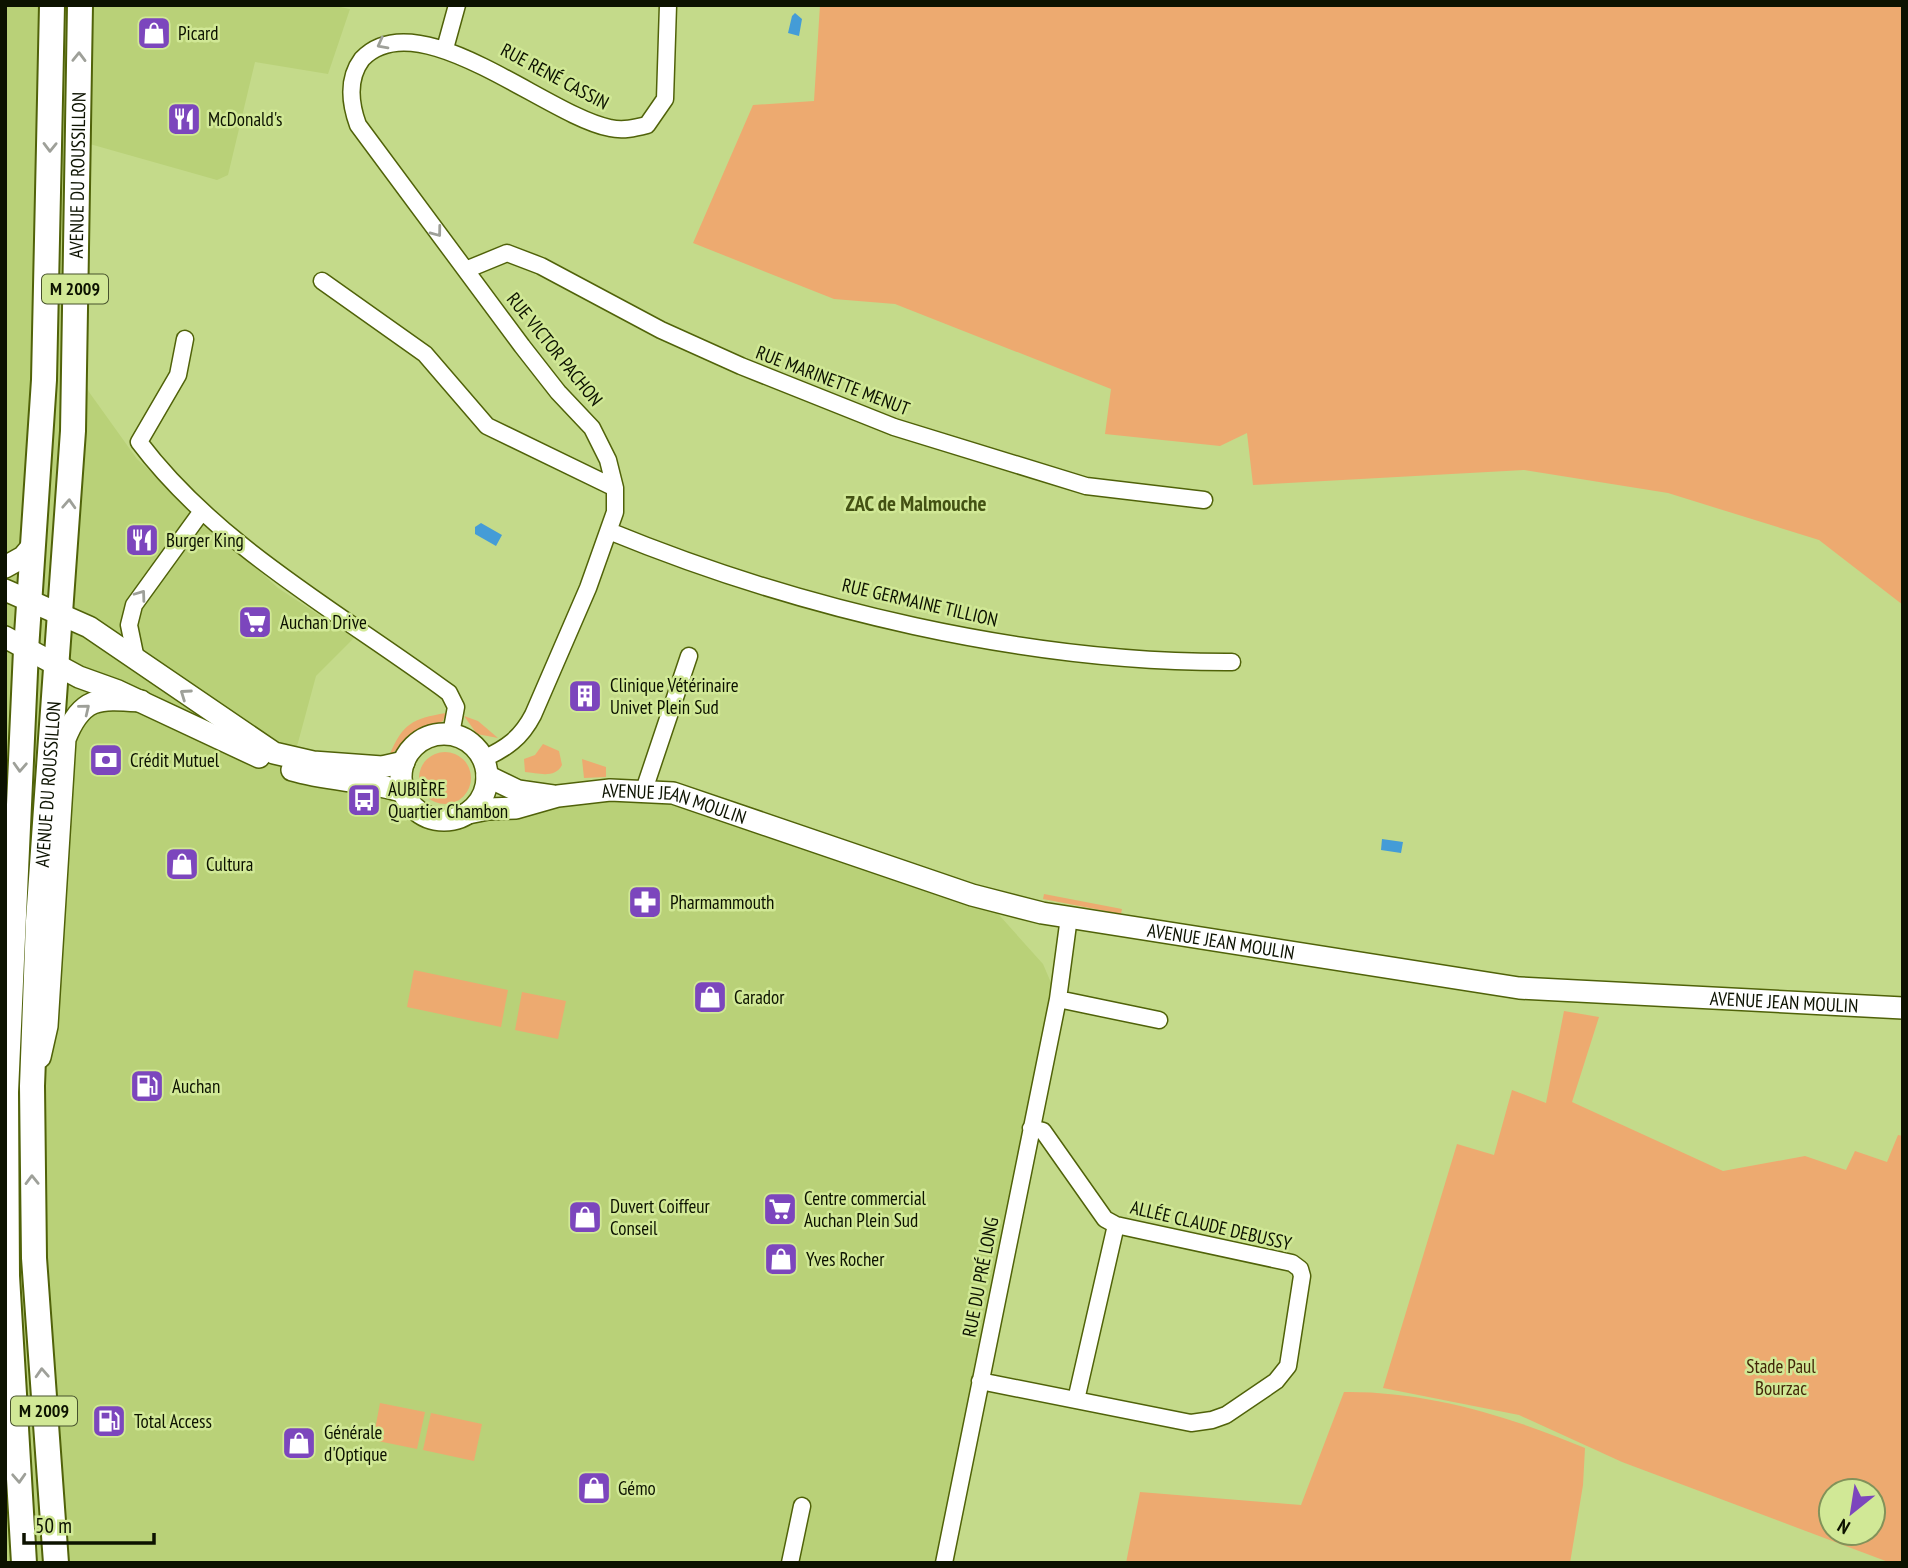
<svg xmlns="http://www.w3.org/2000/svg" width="1908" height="1568" font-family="'PT Sans Narrow',sans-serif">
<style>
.built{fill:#b9d178}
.green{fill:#edaa70;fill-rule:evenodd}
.water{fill:#449cd7}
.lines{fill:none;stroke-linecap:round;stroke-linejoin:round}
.minor-casing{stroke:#506209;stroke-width:19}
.secondary-casing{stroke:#506209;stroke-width:24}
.primary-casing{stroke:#506209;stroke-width:28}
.minor{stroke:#fff;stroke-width:16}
.secondary{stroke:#fff;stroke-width:21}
.primary{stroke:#fff;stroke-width:24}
.oneway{stroke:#9ea099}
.labels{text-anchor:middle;stroke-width:5;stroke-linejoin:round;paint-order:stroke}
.shield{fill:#d1e896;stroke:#47522d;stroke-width:2}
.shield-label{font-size:18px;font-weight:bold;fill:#0c1200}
.poi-label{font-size:19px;fill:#0c1200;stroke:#d1e896;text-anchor:start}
.street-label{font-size:19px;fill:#0c1200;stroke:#d1e896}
.park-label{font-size:19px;fill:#432608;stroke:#d1e896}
.neighbourhood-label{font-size:21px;font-weight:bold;fill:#435113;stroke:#d1e896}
</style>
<rect width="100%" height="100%" fill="#c4da8a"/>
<path class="built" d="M5,5H330L350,9L328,74L255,62L228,175L217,180L65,137L62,328L89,392L137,459L278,588L354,638L316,676L296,750L407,800L424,815L437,819L644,790L991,906L1043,964L1058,999L944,1563H5Z"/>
<path class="green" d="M820,5H1903V605L1819,540L1668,493L1524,470L1253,485L1247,433L1220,446L1105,434L1111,389L895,304L834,299L693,243L753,105L814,101Z
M446,713L443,721L413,735L389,756C403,723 412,719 446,713Z
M464,716L478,721L498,738L477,734Z
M543,744L559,751L562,765C555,779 538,773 525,772L524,759L535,755Z
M419 778a26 26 0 1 1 52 0a26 26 0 1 1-52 0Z
M582,759L606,767V777L584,778Z
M1044,894L1122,909L1121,914L1043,899Z
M414,970L508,990L501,1027L407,1007Z
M522,992L566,1001L558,1039L515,1030Z
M1564,1011L1599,1017L1572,1102L1723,1171L1805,1156L1846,1170L1855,1151L1887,1162L1898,1135L1903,1136V1563H1891L1622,1462L1519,1415L1383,1388L1457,1144L1494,1155L1512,1090L1546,1103ZM1831,1491H1873V1533H1831Z
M1344,1392C1426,1391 1509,1416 1585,1448L1583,1485L1570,1563H1126L1140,1492L1301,1505Z
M380,1403L425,1412L417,1449L373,1440Z
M431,1413L482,1424L474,1461L423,1450Z"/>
<path class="water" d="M795,13L802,19L799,36L788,33L792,16Z
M481,523L502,535L496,546L475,534V527Z
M1382,839L1403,842L1401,853L1381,850Z"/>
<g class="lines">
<g class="minor-casing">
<path id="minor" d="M446,45L457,5
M468,269L507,253L541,266L661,330L741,366L894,427L1086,486L1204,500
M322,281L425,354L487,426L615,488
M185,339L178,375L139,442C219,548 344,615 449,693L456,707L451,734
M609,531C799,609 1026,663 1232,662
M136,659L129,625L134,605L202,511
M483,759C507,748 521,738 533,715L588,588L615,512V488L608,460L592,428L558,392L522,346L358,125C350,103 347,79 362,59C418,0 547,116 610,128C623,131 635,128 647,125L665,99L668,5
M644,790L689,656
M1058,999L1159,1020
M980,1381L1191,1423L1212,1420L1226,1415L1276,1381L1288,1366L1302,1276L1300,1269L1292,1263L1116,1225L1105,1219L1043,1131L1031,1128
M1076,1400L1116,1225
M790,1563L802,1506
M944,1563L1058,999L1069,917"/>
</g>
<g class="secondary-casing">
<g id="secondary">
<path d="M5,567L23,557L34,544"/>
<path d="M5,590L89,627L274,753L313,762L382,767L404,762"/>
<path d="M5,637L79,677L118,691L259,757"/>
<circle cx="444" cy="777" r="43"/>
<path d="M292,770C329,781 368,780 404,792"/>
<path d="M487,776L518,791L553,796"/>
<path id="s1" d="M468,813L488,809L516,808L558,796L610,790L673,793L972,895L1042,913L1519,988L1903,1008"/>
<path d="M40,1057L47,1026L65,739C82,696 99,698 141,701"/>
</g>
</g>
<g class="primary-casing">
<g id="primary">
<path d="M24,1563L7,1276L6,1092L26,650L44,380L52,5"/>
<path id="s2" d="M56,1563L34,1258L32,1086L38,921L73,431L80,5"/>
</g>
</g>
<use href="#minor" class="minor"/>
<use href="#secondary" class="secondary"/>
<use href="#primary" class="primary"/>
</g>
<defs><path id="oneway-chevron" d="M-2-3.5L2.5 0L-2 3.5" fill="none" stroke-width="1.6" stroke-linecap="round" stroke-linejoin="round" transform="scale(1.75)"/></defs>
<g class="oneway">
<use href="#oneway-chevron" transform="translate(382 44) rotate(152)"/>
<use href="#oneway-chevron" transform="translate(79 57) rotate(-89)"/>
<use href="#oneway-chevron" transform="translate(50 147) rotate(91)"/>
<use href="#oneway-chevron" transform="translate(437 232) rotate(53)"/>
<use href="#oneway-chevron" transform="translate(69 504) rotate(-87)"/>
<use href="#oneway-chevron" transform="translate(141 595) rotate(-54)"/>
<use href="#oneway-chevron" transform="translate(185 694) rotate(-145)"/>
<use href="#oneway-chevron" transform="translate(85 709) rotate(-39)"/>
<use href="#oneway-chevron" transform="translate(20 767) rotate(93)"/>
<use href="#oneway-chevron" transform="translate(32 1180) rotate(-91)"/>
<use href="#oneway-chevron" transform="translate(42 1373) rotate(-93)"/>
<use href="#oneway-chevron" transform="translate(19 1478) rotate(87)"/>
</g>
<defs>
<g id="shop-square" transform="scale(1.75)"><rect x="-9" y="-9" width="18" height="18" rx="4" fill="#7c46bd" stroke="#d1e896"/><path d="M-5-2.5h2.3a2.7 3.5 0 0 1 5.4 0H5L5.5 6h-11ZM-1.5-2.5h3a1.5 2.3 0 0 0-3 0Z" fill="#fff"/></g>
<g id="restaurant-square" transform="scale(1.75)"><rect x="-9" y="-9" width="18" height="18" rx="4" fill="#7c46bd" stroke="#d1e896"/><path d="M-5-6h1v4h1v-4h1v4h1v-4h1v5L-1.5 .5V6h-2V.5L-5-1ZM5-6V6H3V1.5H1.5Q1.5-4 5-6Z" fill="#fff"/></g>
<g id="supermarket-square" transform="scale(1.75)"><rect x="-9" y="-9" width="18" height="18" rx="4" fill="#7c46bd" stroke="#d1e896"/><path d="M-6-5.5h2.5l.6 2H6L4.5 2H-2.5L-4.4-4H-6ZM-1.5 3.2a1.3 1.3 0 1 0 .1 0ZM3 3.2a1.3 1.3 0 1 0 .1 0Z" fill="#fff"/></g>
<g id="building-square" transform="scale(1.75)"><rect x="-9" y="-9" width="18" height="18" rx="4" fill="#7c46bd" stroke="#d1e896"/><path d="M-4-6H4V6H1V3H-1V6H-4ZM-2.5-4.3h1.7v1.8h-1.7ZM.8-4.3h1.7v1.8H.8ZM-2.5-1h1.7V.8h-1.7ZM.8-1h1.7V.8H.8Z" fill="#fff"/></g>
<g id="bank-square" transform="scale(1.75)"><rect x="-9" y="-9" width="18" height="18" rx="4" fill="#7c46bd" stroke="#d1e896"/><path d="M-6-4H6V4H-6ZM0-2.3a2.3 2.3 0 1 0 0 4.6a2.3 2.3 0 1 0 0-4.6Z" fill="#fff"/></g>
<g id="bus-square" transform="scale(1.75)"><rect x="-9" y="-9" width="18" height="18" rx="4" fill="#7c46bd" stroke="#d1e896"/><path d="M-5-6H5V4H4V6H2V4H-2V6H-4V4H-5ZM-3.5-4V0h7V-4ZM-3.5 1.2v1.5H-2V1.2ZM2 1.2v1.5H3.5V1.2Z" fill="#fff"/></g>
<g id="pharmacy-square" transform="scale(1.75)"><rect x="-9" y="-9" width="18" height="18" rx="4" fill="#7c46bd" stroke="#d1e896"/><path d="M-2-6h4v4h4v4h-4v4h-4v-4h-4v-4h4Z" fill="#fff"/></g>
<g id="fuel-square" transform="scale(1.75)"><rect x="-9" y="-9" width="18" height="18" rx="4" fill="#7c46bd" stroke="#d1e896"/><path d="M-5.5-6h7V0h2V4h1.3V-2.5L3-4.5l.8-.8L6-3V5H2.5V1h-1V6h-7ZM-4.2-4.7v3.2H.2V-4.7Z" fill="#fff"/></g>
</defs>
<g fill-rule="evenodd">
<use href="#shop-square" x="154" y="33"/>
<use href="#restaurant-square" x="184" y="119"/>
<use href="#restaurant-square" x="142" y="540"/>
<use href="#supermarket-square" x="255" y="622"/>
<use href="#building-square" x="585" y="696"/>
<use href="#bank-square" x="106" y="760"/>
<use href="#bus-square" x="364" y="800"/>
<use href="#shop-square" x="182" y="864"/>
<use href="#pharmacy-square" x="645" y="902"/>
<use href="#shop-square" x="710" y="997"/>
<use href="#fuel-square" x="147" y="1086"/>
<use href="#supermarket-square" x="780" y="1209"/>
<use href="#shop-square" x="585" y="1217"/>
<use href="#shop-square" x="781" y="1259"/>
<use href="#fuel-square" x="109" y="1421"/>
<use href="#shop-square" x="299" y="1443"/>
<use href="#shop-square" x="594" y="1488"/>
</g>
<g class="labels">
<g class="shield">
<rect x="42" y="274.5" width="66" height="29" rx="5"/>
<rect x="11" y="1396.5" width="66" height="29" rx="5"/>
</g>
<g class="shield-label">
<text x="75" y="295">M 2009</text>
<text x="44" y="1417">M 2009</text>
</g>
<g class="poi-label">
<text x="178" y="40">Picard</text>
<text x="208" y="126">McDonald's</text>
<text x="166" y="547">Burger King</text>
<text x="280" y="629">Auchan Drive</text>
<text x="610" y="692">Clinique Vétérinaire<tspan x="610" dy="22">Univet Plein Sud</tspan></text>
<text x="130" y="767">Crédit Mutuel</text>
<text x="388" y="796">AUBIÈRE<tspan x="388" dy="22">Quartier Chambon</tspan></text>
<text x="206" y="871">Cultura</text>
<text x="670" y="909">Pharmammouth</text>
<text x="734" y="1004">Carador</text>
<text x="172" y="1093">Auchan</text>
<text x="804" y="1205">Centre commercial<tspan x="804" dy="22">Auchan Plein Sud</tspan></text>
<text x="610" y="1213">Duvert Coiffeur<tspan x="610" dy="22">Conseil</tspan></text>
<text x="806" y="1266">Yves Rocher</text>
<text x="134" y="1428">Total Access</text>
<text x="324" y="1439">Générale<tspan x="324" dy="22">d'Optique</tspan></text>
<text x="618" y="1495">Gémo</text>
</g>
<g class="street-label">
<text transform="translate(555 76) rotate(28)" y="7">RUE RENÉ CASSIN</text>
<text dy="7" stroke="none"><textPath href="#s2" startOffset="1390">AVENUE DU ROUSSILLON</textPath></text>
<text transform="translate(555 349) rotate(51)" y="7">RUE VICTOR PACHON</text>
<text transform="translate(833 380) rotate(21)" y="7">RUE MARINETTE MENUT</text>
<text transform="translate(920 602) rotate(13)" y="7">RUE GERMAINE TILLION</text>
<text dy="7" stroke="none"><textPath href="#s2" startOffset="780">AVENUE DU ROUSSILLON</textPath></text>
<text dy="7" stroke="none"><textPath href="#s1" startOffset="210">AVENUE JEAN MOULIN</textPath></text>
<text dy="7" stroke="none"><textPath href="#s1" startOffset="777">AVENUE JEAN MOULIN</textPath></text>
<text dy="7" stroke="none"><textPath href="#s1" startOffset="1344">AVENUE JEAN MOULIN</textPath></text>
<text transform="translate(1211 1225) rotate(13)" y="7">ALLÉE CLAUDE DEBUSSY</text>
<text transform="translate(980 1277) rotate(-79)" y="7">RUE DU PRÉ LONG</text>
</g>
<g class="park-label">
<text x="1781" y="1373">Stade Paul<tspan x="1781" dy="22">Bourzac</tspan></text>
</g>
<g class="neighbourhood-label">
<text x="916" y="511">ZAC de Malmouche</text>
</g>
</g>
<rect width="1908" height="1568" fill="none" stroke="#0c1200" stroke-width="14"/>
<g transform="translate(1852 1512) rotate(210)"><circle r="33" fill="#d1e896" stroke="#82925a" stroke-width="2"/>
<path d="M0-5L12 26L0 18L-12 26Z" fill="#7c46bd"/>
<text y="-10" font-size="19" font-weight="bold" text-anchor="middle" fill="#0c1200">N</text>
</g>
<path d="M24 1533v10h130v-10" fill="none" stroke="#0c1200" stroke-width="3.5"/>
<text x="35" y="1533" font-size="21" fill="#0c1200" stroke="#d1e896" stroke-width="5" paint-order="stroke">50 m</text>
</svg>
